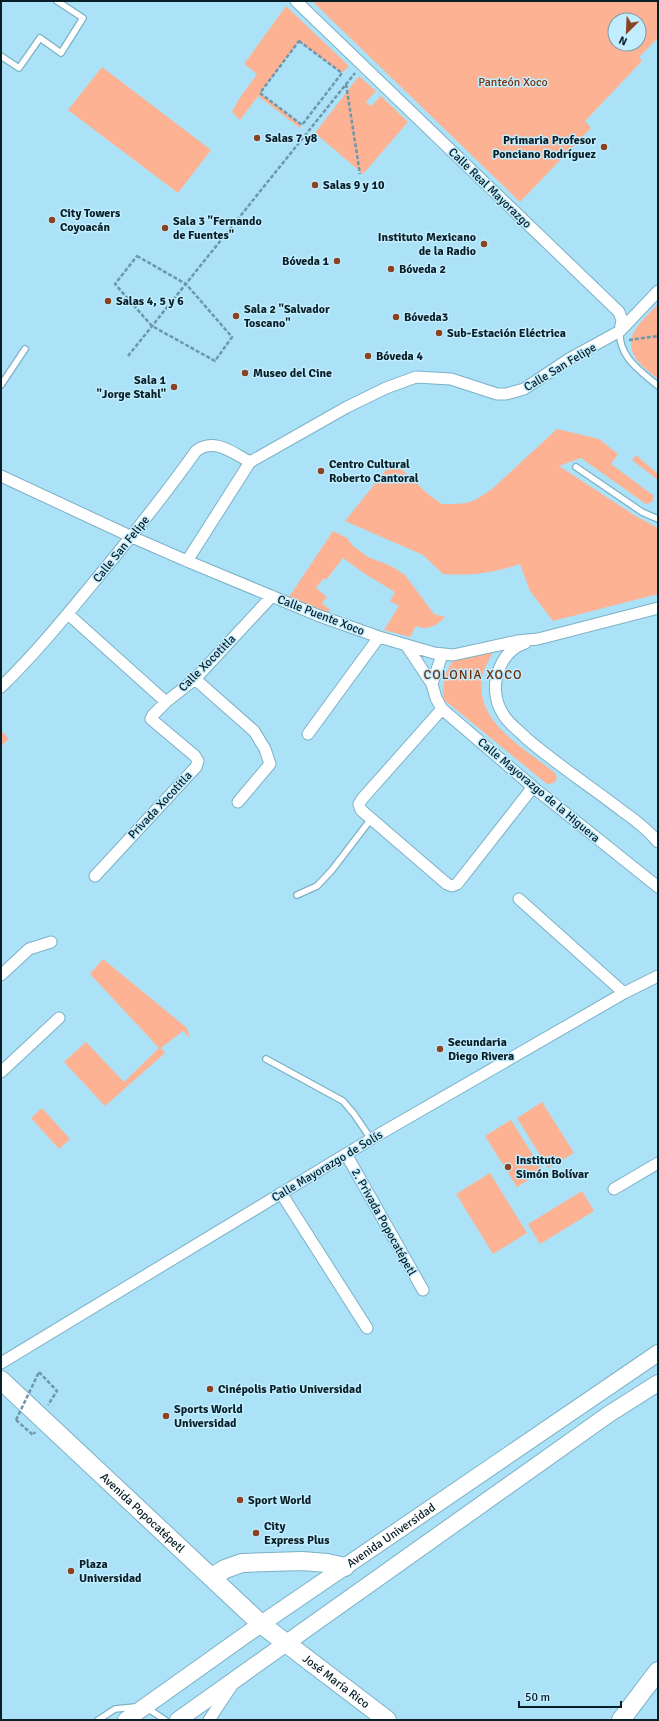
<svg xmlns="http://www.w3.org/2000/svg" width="659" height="1721" font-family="Signika,sans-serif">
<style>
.green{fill:#fdb393;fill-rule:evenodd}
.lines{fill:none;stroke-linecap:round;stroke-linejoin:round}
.service-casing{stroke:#7cb1c6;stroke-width:8}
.minor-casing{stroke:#7cb1c6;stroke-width:13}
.secondary-casing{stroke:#7cb1c6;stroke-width:18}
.primary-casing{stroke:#7cb1c6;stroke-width:20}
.path{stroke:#6e98a9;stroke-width:2.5;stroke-dasharray:4 2;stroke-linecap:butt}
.service{stroke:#fff;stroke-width:5.5}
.minor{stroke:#fff;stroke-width:11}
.secondary{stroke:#fff;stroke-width:16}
.primary{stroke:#fff;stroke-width:18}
.path-bridge{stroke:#6e98a9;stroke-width:2.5;stroke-dasharray:4 2;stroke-linecap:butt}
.poi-dot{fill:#8a4220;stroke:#c2edff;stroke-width:1.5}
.labels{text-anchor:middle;stroke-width:3;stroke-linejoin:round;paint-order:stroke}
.park-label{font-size:12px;fill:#793410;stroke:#c2edff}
.poi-label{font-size:12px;font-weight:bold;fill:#091f27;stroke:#c2edff;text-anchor:start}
.street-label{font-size:12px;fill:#091f27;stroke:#c2edff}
.neighbourhood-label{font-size:13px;letter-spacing:1px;fill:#6c2d0b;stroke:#c2edff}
</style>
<rect width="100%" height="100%" fill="#abe2f8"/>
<path class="green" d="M312,1H658V38L639,57L642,61L585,121L591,128L520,202ZM615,20H639V44H615Z
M286,6L349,66L342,73L299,41L260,93L302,125L300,128L258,96L240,120L232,112L239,99L257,74L244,64Z
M102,67L211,150L178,193L68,110Z
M359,76L376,91L366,102L371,106L381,96L408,122L363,174L315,133Z
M658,304V379C651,373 642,367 637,360C620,336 643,321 658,304Z
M557,429L599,439L618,454L611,464L654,496L652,502L646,504L581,458L559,466L634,515L658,528V594L553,621L530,591L520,564C494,573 470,576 443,574L423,555L345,521L393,461L429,495L442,504H457L466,503L475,500L491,490Z
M636,455L658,474V480L632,460Z
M333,531L347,538L353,546L368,557L391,566L405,575L434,614L445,617C437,626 427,631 416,626L410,637L384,630L399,606L390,601L395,592L365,574L343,558L326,580L324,578L316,588L327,597L322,603L330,610L328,614L289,597Z
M495,648C491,656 486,664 483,673C471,721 525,748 555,773L557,778L554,783L547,784L443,699L444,677L454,658Z
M1,730L9,739L1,746Z
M103,959L187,1028L190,1038L183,1031L161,1048L165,1053L105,1106L64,1062L86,1042L124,1082L159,1048L90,974Z
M542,1102L574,1153L548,1168L517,1118Z
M42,1108L70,1139L59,1149L31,1118Z
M511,1120L543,1171L517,1187L485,1136Z
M490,1173L527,1233L493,1254L456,1194Z
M582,1191L594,1211L540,1244L528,1224Z"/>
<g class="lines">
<g class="service-casing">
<path id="service" d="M1,56L19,68L40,38L61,53L83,18L57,1
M620,331C618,357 641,371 658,386
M1,385L25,349
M576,467L642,512L658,519
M297,895L317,886L332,870L371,819
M266,1059L343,1101L354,1114L371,1139
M147,1708L165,1720
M98,1720L115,1709L135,1707"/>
</g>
<g class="minor-casing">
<path id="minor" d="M296,1L619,312L622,320L620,331
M1,476L132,537L187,561L317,615L379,637L434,653L453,655L517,641L538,639L658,608
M187,561L250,462L347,407L386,388L416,377L451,379L497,394H506L524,389L569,359L620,331L658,291
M68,614L166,702L195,679L272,596
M525,643C513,647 505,655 500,667C493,682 494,700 503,714C508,723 518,730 526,738C556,764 590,786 621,810C634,819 648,830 658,842
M406,645L432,684L436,698L442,709L533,787L658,887
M195,679L254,731L265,749L270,764L238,802
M432,684L442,655
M1,687C38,651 70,611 103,571C135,532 167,492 196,451C214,437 233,453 250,462
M442,709L362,799L359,804L361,810L447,884L452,886L457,884L533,787
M308,734L379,637
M95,876L196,767L198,761L195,756L151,719L153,715L166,702
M519,899L624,993
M1,975L29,949L51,942
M1,1072L59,1018
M346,1154L423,1290
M614,1189L658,1163
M281,1193L367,1328
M1,1363L371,1139L624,993L658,976
M209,1720L233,1684"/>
</g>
<g class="secondary-casing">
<g id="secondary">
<path id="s1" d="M126,1720L261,1624L658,1353"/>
<path d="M178,1720L609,1414L658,1383"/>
</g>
</g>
<g class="primary-casing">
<g id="primary">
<path id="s2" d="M1,1380L261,1624L387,1720"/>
<path d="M212,1577L225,1569L242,1563L302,1561L327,1563L345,1567"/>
<path d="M621,1720L658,1671"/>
</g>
</g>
<path class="path" d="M299,41L342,73L302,125L260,93Z
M346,84L360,174
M137,256L186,284L232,337L215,361L152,326L115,284Z
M629,340L658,336
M128,356L355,73
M39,1372L57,1391L48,1405
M16,1420L33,1435L35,1432"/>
<use href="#service" class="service"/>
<use href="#minor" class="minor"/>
<use href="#secondary" class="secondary"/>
<use href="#primary" class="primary"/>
<path class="path-bridge" d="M16,1420L39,1372"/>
</g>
<g class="poi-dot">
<circle cx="257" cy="138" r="4"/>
<circle cx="604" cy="147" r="4"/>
<circle cx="315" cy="185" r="4"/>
<circle cx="52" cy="220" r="4"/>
<circle cx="165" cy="228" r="4"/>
<circle cx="484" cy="244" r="4"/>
<circle cx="337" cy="261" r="4"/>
<circle cx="391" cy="269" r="4"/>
<circle cx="108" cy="301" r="4"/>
<circle cx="236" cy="316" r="4"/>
<circle cx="396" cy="317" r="4"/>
<circle cx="439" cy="333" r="4"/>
<circle cx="368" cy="356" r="4"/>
<circle cx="245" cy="373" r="4"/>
<circle cx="174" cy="387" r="4"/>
<circle cx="321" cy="471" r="4"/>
<circle cx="440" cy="1049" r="4"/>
<circle cx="508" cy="1167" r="4"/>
<circle cx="210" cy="1389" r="4"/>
<circle cx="166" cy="1416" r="4"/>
<circle cx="240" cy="1500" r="4"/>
<circle cx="256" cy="1533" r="4"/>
<circle cx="71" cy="1571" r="4"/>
</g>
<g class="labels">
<g class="park-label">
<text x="513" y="86">Panteón Xoco</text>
</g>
<g class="poi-label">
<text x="265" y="142">Salas 7 y8</text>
<text x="596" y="144" text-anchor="end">Primaria Profesor<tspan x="596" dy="14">Ponciano Rodríguez</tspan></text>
<text x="323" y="189">Salas 9 y 10</text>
<text x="60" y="217">City Towers<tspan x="60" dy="14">Coyoacán</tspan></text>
<text x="173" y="225">Sala 3 "Fernando<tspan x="173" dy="14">de Fuentes"</tspan></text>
<text x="476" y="241" text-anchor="end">Instituto Mexicano<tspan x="476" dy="14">de la Radio</tspan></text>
<text x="329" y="265" text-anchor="end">Bóveda 1</text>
<text x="399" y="273">Bóveda 2</text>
<text x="116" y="305">Salas 4, 5 y 6</text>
<text x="244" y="313">Sala 2 "Salvador<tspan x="244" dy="14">Toscano"</tspan></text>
<text x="404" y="321">Bóveda3</text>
<text x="447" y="337">Sub-Estación Eléctrica</text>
<text x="376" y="360">Bóveda 4</text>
<text x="253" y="377">Museo del Cine</text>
<text x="166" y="384" text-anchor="end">Sala 1<tspan x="166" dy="14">"Jorge Stahl"</tspan></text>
<text x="329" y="468">Centro Cultural<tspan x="329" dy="14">Roberto Cantoral</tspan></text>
<text x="448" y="1046">Secundaria<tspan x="448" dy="14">Diego Rivera</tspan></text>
<text x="516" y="1164">Instituto<tspan x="516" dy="14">Simón Bolívar</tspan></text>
<text x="218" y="1393">Cinépolis Patio Universidad</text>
<text x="174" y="1413">Sports World<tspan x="174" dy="14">Universidad</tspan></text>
<text x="248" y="1504">Sport World</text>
<text x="264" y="1530">City<tspan x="264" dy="14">Express Plus</tspan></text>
<text x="79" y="1568">Plaza<tspan x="79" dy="14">Universidad</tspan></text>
</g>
<g class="street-label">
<text transform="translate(490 188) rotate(44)" y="4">Calle Real Mayorazgo</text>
<text transform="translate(560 367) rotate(-31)" y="4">Calle San Felipe</text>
<text transform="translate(121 549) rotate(-51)" y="4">Calle San Felipe</text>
<text transform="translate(321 615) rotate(21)" y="4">Calle Puente Xoco</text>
<text transform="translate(207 663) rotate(-45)" y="4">Calle Xocotitla</text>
<text transform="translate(539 790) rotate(40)" y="4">Calle Mayorazgo de la Higuera</text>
<text transform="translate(160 805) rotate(-47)" y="4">Privada Xocotitla</text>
<text transform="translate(327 1166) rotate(-31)" y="4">Calle Mayorazgo de Solís</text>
<text transform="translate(384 1222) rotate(61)" y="4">2. Privada Popocatépetl</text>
<text dy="4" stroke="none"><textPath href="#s2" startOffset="194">Avenida Popocatépetl</textPath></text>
<text dy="4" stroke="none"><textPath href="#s1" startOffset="323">Avenida Universidad</textPath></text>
<text dy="4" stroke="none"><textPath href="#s2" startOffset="451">José María Rico</textPath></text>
</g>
<g class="neighbourhood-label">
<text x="473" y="679">COLONIA XOCO</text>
</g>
</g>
<rect width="659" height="1721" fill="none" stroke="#091f27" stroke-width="4"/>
<g transform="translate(627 32) rotate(204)"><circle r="19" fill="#c2edff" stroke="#789ba9"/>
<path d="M0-3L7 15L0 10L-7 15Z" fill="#8a4220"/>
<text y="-6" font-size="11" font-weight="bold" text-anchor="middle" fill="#091f27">N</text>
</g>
<path d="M519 1701v6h102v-6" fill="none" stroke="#091f27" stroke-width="2"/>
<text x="525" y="1701" font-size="12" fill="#091f27" stroke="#c2edff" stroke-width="3" paint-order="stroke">50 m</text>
</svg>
